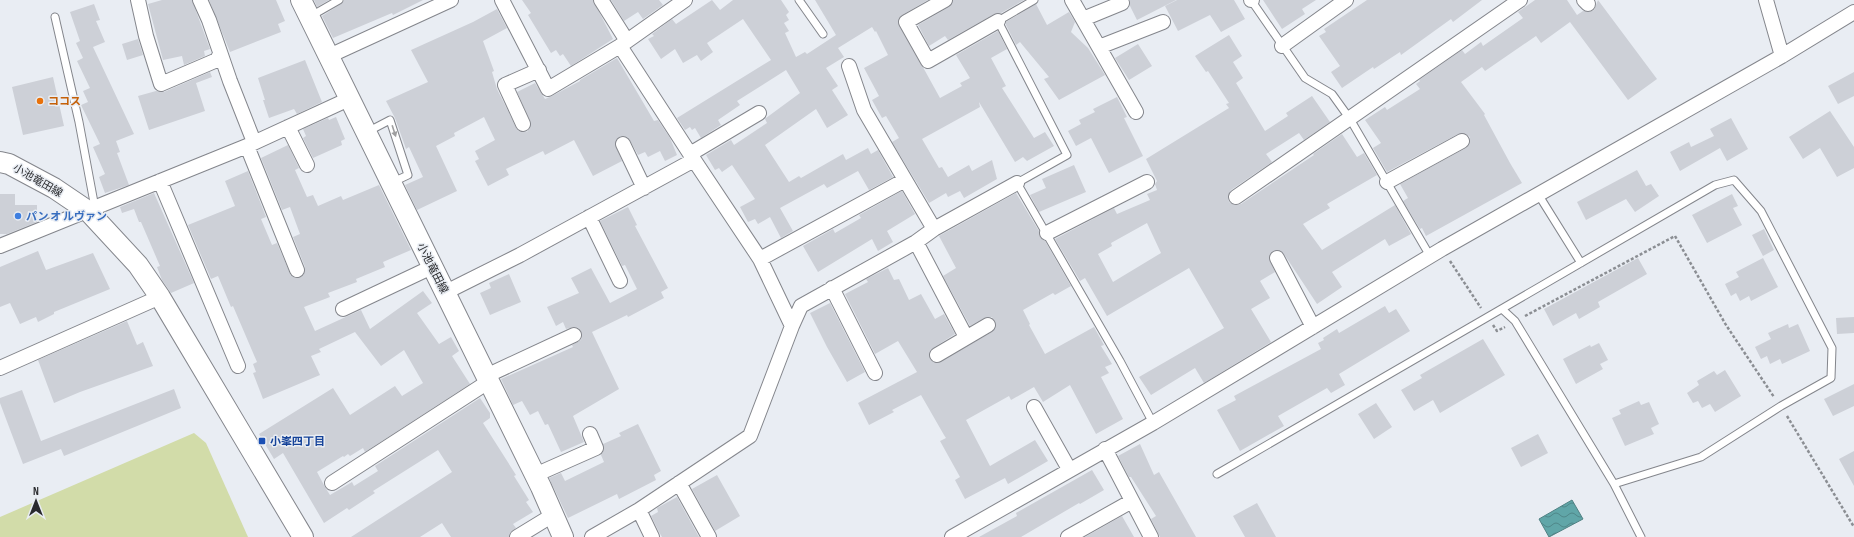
<svg xmlns="http://www.w3.org/2000/svg" width="1854" height="537" font-family="'Sofia Sans Condensed','Noto Sans JP',sans-serif">
<style>
.pitch{fill:#d2dca9}
.water{fill:url(#water-waves);stroke:#508183}
.building{fill:#cdd0d7;fill-rule:evenodd}
.lines{fill:none;stroke-linecap:round;stroke-linejoin:round}
.lane-casing{stroke:#84868c;stroke-width:9}
.street-casing{stroke:#84868c;stroke-width:16}
.secondary-casing{stroke:#84868c;stroke-width:22}
.path{stroke:#8b8e93;stroke-width:2.5;stroke-dasharray:3 2;stroke-linecap:butt}
.lane{stroke:#fff;stroke-width:7}
.street{stroke:#fff;stroke-width:14}
.secondary{stroke:#fff;stroke-width:20}
.oneway{fill:#9f9fa0}
.food-dot{fill:#e8710a;stroke:#e9edf3;stroke-width:1.5}
.shop-dot{fill:#3f7fe0;stroke:#e9edf3;stroke-width:1.5}
.transit-dot{fill:#1a4fb4;stroke:#e9edf3;stroke-width:1.5}
.labels{text-anchor:middle;stroke-width:3;stroke-linejoin:round;paint-order:stroke}
.food-label{font-size:11px;font-weight:bold;fill:#c56008;stroke:#e9edf3;text-anchor:start}
.street-label{font-size:11px;fill:#292a2d;stroke:#e9edf3}
.shop-label{font-size:11px;font-weight:bold;fill:#366cbe;stroke:#e9edf3;text-anchor:start}
.transit-label{font-size:11px;font-weight:bold;fill:#164399;stroke:#e9edf3;text-anchor:start}
</style>
<defs>
<pattern id="water-waves" width="16" height="10" patternUnits="userSpaceOnUse"><rect width="16" height="10" fill="#60a6a8"/><path d="M0 5q4-4 8 0t8 0" fill="none" stroke="#4f8789"/></pattern>
</defs>
<rect width="100%" height="100%" fill="#e9edf3"/>
<path class="pitch" d="M194,433L206,443L248,537H0V517Z"/>
<path class="water" d="M1572,500L1583,519L1549,537L1539,519Z"/>
<path class="building" d="M162,0H192L210,49L204,51L205,56L184,65L182,56L163,60L148,4Z
M209,0H276L285,21L278,24L281,32L230,52Z
M314,0H329L317,7Z
M344,0H423L393,15L392,13L333,38L322,16L341,4Z
M522,0H593L613,39L571,66L563,54L560,56L556,50L551,53L528,15L531,13Z
M611,0H659L663,5L643,19L638,12L624,21Z
M712,0L720,10L733,0H781L789,12L786,15L789,20L784,23L789,31L785,33L796,57L805,52L807,54L836,35L815,0H928L902,15L898,22L940,98L962,86L960,83L970,78L956,55L998,31L1007,49L991,58L1006,86L1002,88L1034,138L1045,132L1054,146L1027,161L1023,157L1015,162L979,102L980,107L922,139L939,168L942,167L948,177L969,165L972,171L992,160L997,179L964,198L960,191L948,197L946,193L929,203L892,142L899,138L886,116L882,118L872,100L879,96L864,68L888,55L876,31L875,32L872,27L838,48L844,57L826,68L838,86L832,90L848,115L827,128L816,109L765,145L789,182L799,176L801,178L843,154L846,160L868,148L871,154L878,150L893,177L869,190L858,171L827,188L824,184L780,208L793,231L781,238L770,217L758,224L755,219L748,222L740,207L755,199L732,165L722,172L719,168L715,170L706,155L731,140L734,145L767,123L765,119L766,118L800,93L786,70L737,101L740,105L718,120L721,125L701,138L695,128L692,130L690,127L685,130L677,118L771,60L743,19L707,43L713,52L701,61L697,55L683,63L675,49L661,59L648,39L654,36L652,34L672,19L676,24Z
M953,0H1024L1001,13L994,14L948,40L945,36L929,46L918,25L949,7Z
M1130,0H1176L1137,20L1130,6Z
M1177,0H1234L1245,19L1221,32L1210,15L1178,31L1165,6Z
M1263,0H1316L1302,9L1305,14L1282,29Z
M1367,0H1482L1453,22L1451,19L1401,55L1400,52L1374,69L1373,67L1342,88L1331,72L1340,66L1319,36L1326,32L1324,29Z
M1535,0H1567L1577,15L1583,11L1590,12L1594,10L1598,0L1657,79L1628,100L1570,22L1541,43L1536,36L1485,71L1482,67L1461,82L1485,114L1484,115L1510,163L1522,183L1426,236L1422,228L1420,229L1403,201L1408,198L1400,184L1466,148L1469,145L1470,137L1466,134H1458L1387,172L1373,148L1381,143L1365,120L1385,107L1387,110L1420,89L1416,84L1420,81L1419,80L1462,50L1465,54L1481,42L1483,46L1523,18L1518,12Z
M94,4L100,20L96,21L105,42L93,47L134,134L116,141L120,152L117,153L129,185L105,193L99,177L105,174L93,147L100,144L81,105L88,102L83,91L90,88L77,61L83,58L76,43L80,41L70,12Z
M1036,4L1047,25L1069,12L1075,22L1071,32L1088,48L1105,75L1059,100L1044,79L1049,77L1020,42L1016,45L1006,25V22Z
M497,9L507,28L483,41L494,71L492,72L497,89L518,131L527,132L531,124L517,92L535,83L545,99L552,96L580,81V80L617,58L654,121L658,120L670,138L677,155L665,161L660,151L648,157L645,152L638,155L628,137L620,136L615,144L622,161L593,176L574,140L545,155L543,151L506,169L509,175L488,186L475,161L479,159L475,151L495,140L484,117L454,133L455,136L436,146L457,191L417,210L405,185L423,177L409,147L406,149L395,118L386,101L428,82L411,50L473,22Z
M1229,35L1242,56L1233,62L1243,78L1236,83L1265,131L1288,116L1286,113L1312,96L1330,122L1304,140L1299,133L1266,154L1272,162L1231,190L1228,197L1229,202L1236,205L1241,204L1314,155L1313,154L1342,134L1357,157L1364,153L1377,175L1327,204L1330,208L1303,224L1322,250L1395,205L1411,234L1389,246L1385,239L1332,272L1342,287L1317,304L1284,254L1278,250L1273,251L1269,258L1275,272L1260,281L1270,298L1251,309L1271,342L1204,383L1195,368L1151,395L1139,377L1224,328L1189,268L1107,316L1085,278L1080,281L1055,239L1114,208L1117,214L1150,200L1147,194L1157,190L1155,184L1157,181L1146,159L1229,108L1226,104L1229,103L1208,71L1206,72L1195,56ZM1147,223L1161,253L1113,282L1098,254L1112,246L1111,243Z
M138,39L143,55L127,60L122,44Z
M1138,44L1152,66L1129,80L1115,58Z
M305,60L322,102L297,114L294,109L269,118L263,100H265L258,78Z
M210,72L212,77L196,83L205,111L149,130L138,96L156,91L164,92Z
M1854,72V96L1838,104L1828,86Z
M53,77L64,126L23,135L12,87Z
M1117,97L1127,117L1124,118L1143,156L1109,173L1091,138L1076,146L1068,131L1081,124L1079,120L1095,112L1093,109Z
M1830,111L1854,147V168L1837,177L1820,148L1803,159L1789,137Z
M336,117L345,139L341,141L342,145L313,158L303,138L306,136L303,129L328,118L329,120Z
M1731,118L1748,149L1727,161L1720,148L1680,171L1670,152L1689,142L1691,147L1714,136L1710,129Z
M288,145L299,168L295,170L307,197L313,195L318,206L341,196L343,200L379,185L411,250L383,262L385,267L356,279L357,282L328,293L330,297L304,307L315,331L361,310L370,329L423,291L432,303L417,313L439,344L451,337L459,351L452,356L470,384L365,452L363,448L350,456L348,454L344,457L343,456L317,472L325,487L330,495L352,482L354,486L378,471L375,466L480,398L490,413V418L483,423L516,475L514,476L529,500L526,502L533,512L513,524L516,528L510,533L509,537H451L442,523L420,537H351L452,472L438,450L373,491L375,493L349,510L347,508L324,523L283,453L274,459L259,434L333,388L350,415L395,386L402,396L423,383L404,350L381,366L355,332L319,349L321,352L311,356L320,375L263,399L253,373L256,372L253,364L257,362L233,306L231,307L218,276L211,279L188,225L235,206L225,181L248,171L266,217L261,219L272,245L277,243L291,276L296,278L303,276L305,267L293,237L300,234L290,207L282,210L261,158Z
M1074,165L1086,192L1039,212L1030,195L1046,188L1042,179Z
M1637,170L1646,186L1651,184L1659,196L1635,212L1626,199L1586,220L1577,202Z
M902,191L915,214L887,231L893,242L878,251L872,239L818,272L803,246L833,229L835,233L861,218L859,215Z
M154,193L194,283L171,293L162,280L157,267L160,266L141,222H139L134,209L122,213L120,207Z
M1016,193L1039,231L1040,237L1045,241L1071,286L1055,295L1053,293L1023,310L1030,324L1029,325L1045,354L1094,327L1104,345L1101,346L1112,364L1105,367L1109,373L1101,377L1123,419L1096,434L1070,385L1043,402L1034,387L1011,400L1009,396L966,420L990,466L1035,440L1048,461L1008,484L1005,478L965,499L955,480L960,477L940,441L946,438L944,435L921,395L892,410L894,412L869,425L858,403L917,372L898,341L875,354L845,294L868,282L866,279L888,268L894,280L899,279L909,300L921,294L935,319L944,314L955,334L930,350V359L937,363L992,332L996,325L992,317L984,318L970,326L943,276L956,268L939,236Z
M0,194H15V205H37V222L7,234H0Z
M1732,194L1738,206L1733,208L1742,225L1707,243L1692,215Z
M628,207L637,225L635,226L668,288L661,292L664,298L628,317L627,315L592,332L619,389L573,416L584,442L561,452L548,424L545,425L538,411L530,415L522,401L513,405L501,379L573,347L572,345L581,340L582,335L579,328L574,327L566,329L563,322L556,326L547,307L579,293L571,278L591,268L610,303L637,289L625,265L622,266L600,221Z
M1764,229L1774,250L1763,256L1752,235Z
M38,251L46,270L93,253L110,289L54,312V314L38,322L36,317L20,324L10,303L0,307V267Z
M1638,258L1647,274L1598,302L1600,307L1579,319L1576,313L1553,326L1544,309Z
M1763,258L1778,287L1751,301L1749,296L1740,301L1736,293L1731,296L1725,284L1739,277L1736,272Z
M509,274L521,302L490,315L480,293L491,288L489,283Z
M830,303L865,372L847,382L827,347L810,313Z
M1385,306L1389,313L1396,309L1410,331L1339,374L1345,385L1331,393L1327,388L1278,416L1284,426L1240,451L1217,410L1236,400L1234,396L1321,349L1318,343L1324,340L1323,338L1337,329L1339,333Z
M1854,317V333L1837,334L1836,318Z
M127,321L137,345L143,342L153,366L80,392L54,403L38,360Z
M1788,324L1789,328L1798,324L1810,351L1782,364L1780,359L1770,364L1767,356L1761,359L1755,347L1771,339L1768,333Z
M1483,339L1505,375L1440,413L1433,400L1414,411L1401,390L1422,378L1420,375Z
M1599,343L1608,360L1600,364L1603,369L1576,384L1563,359L1590,345L1591,347Z
M1725,370L1741,396L1715,412L1710,404L1702,408L1698,401L1693,403L1687,393L1699,385L1697,381L1714,371L1717,375Z
M1854,384V406L1833,416L1824,399Z
M174,389L181,408L64,456L61,449L23,464L0,403V398L22,390L41,441Z
M1639,401L1641,405L1649,402L1659,424L1651,428L1654,434L1625,446L1612,418L1621,414L1619,410Z
M1376,403L1392,427L1374,439L1358,414Z
M638,424L661,471L654,475L656,480L619,499L617,494L568,518L549,478L561,473L565,481L604,462L601,455L604,449L603,444L621,436L619,433Z
M1538,434L1548,453L1521,467L1511,448Z
M1140,444L1154,475L1159,472L1196,537H1160L1151,519L1156,516L1131,477H1129L1118,456Z
M1854,451V486L1839,459Z
M1092,470L1104,490L1080,504L1079,503L1021,537H979L1017,516L1016,513Z
M717,475L740,516L715,531L692,489Z
M677,497L699,537H662L659,532L651,516L658,512L657,508Z
M1257,503L1276,537H1245L1233,516Z
M1122,516L1134,537H1085Z"/>
<g class="lines">
<g class="lane-casing">
<path id="lane" d="M799,0L823,34
M1034,0L998,21L1067,155L1017,183L1120,361L1153,423
M1251,0L1305,78L1332,94L1350,119L1430,256
M311,16L339,0
M55,17L79,122L95,208
M367,132L390,120L408,175L393,182
M1538,194L1581,263
M1502,309L1515,321L1614,484L1641,537
M1217,474L1715,185L1734,180L1761,211L1832,348L1831,378L1781,406L1701,457L1614,484"/>
</g>
<g class="street-casing">
<path id="street" d="M138,0L146,36L161,84L217,60L220,54
M200,0L209,20L230,81L254,142
M502,0L548,89L620,46L685,0
M601,0L627,41
M945,0L906,22L928,61L998,21
M1072,0L1136,112
M1251,0H1252
M1584,0L1588,4
M1766,0L1782,56
M1083,19L1122,3
M620,46L694,160
M1282,46L1346,0
M1099,47L1163,22
M329,56L451,0
M849,66L864,110L934,229
M523,124L505,85L539,70
M288,127L307,165
M623,144L644,188
M247,146L297,270
M690,154L759,113
M160,181L238,366
M1387,182L1462,141
M1236,197L1520,0
M589,217L620,281
M1047,233L1147,182
M916,242L966,337
M0,246L247,146L349,99
M1277,258L1313,327
M760,259L905,180
M832,288L875,373
M446,292L520,255L694,160L760,259L792,326L750,436L639,510L592,537
M343,309L432,267
M792,326L801,306L916,242L934,229L1017,183
M937,355L988,325
M0,368L160,297
M486,376L574,335
M1034,407L1069,469
M1105,449L1151,537
M535,475L596,448L590,434
M332,483L488,382
M679,483L709,537
M639,510L652,537
M517,537L553,515
M952,537L1153,423L1442,249L1782,56L1854,12
M1068,537L1132,501"/>
</g>
<g class="secondary-casing">
<path id="secondary" d="M301,0L541,487L563,537
M0,162L9,164L54,188L88,211L138,265L160,297L303,537"/>
</g>
<path class="path" d="M1450,261L1481,308
M1525,316L1675,236L1726,325L1774,397
M1493,325L1497,331L1505,327
M1787,416L1854,527"/>
<use href="#lane" class="lane"/>
<use href="#street" class="street"/>
<use href="#secondary" class="secondary"/>
</g>
<defs><path id="oneway-solid" d="M-6-.8H1V-3.2L6.5 0L1 3.2V.8H-6Z"/></defs>
<use class="oneway" href="#oneway-solid" transform="translate(394 131) rotate(72)"/>
<circle class="food-dot" cx="40" cy="101" r="4"/>
<circle class="shop-dot" cx="18" cy="216" r="4"/>
<rect class="transit-dot" x="258" y="437" width="8" height="8" rx="2"/>
<g class="labels">
<g class="food-label">
<text x="48" y="105">ココス</text>
</g>
<g class="street-label">
<text transform="translate(38 180) rotate(30)" y="4">小池竜田線</text>
<text transform="translate(433 268) rotate(63)" y="4">小池竜田線</text>
</g>
<g class="shop-label">
<text x="26" y="220">パン オ ルヴァン</text>
</g>
<g class="transit-label">
<text x="270" y="445">小峯四丁目</text>
</g>
</g>
<g transform="translate(36 501)" stroke="#e9edf3" stroke-width="3" paint-order="stroke">
<path d="M0-3L7 15L0 10L-7 15Z" fill="#292a2d"/>
<text y="-6" font-size="11" font-weight="bold" text-anchor="middle" fill="#292a2d">N</text>
</g>
</svg>
